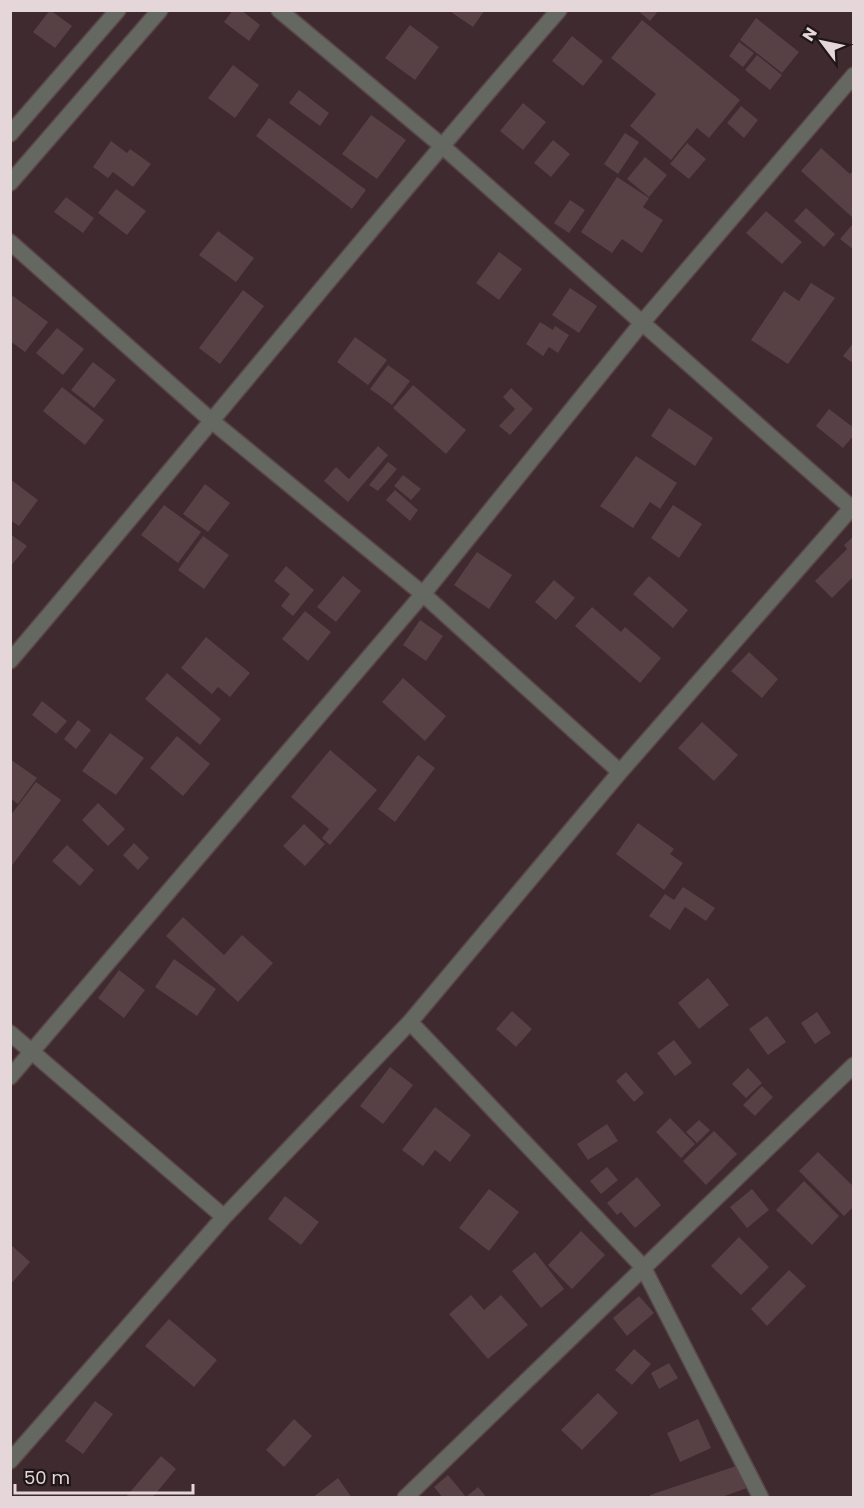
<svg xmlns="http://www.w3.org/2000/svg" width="864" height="1508" font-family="Poppins,sans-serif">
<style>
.building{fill:#574145}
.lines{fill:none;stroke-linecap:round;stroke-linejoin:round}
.street-casing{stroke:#5a464a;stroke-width:18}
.street{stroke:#646860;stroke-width:15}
</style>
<rect width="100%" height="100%" fill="#3f2a2f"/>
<path class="building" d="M50,10L72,26L55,48L33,32Z
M233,10H241L260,25L249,41L224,22Z
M448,10H485L473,27Z
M637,10H659L650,21Z
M756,18L799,52L782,73L740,40Z
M642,20L740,100L709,138L697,128L671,160L630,126L656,94L611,58Z
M410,25L439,47L415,80L385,58Z
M572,36L603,61L583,86L552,61Z
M739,42L754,53L743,67L729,56Z
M757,55L782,75L770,90L745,70Z
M233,65L259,85L235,118L208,98Z
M299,90L329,113L320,126L289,103Z
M523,103L546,122L523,150L500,131Z
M741,106L758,120L744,138L727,123Z
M371,115L406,140L377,179L342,154Z
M269,118L366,190L352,209L256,136Z
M625,133L639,142L618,174L604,164Z
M553,140L570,154L551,177L534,163Z
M111,141L127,153L130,149L151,164L133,187L113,172L108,178L93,167Z
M687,143L706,159L689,179L670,164Z
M821,148L850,174L854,170L852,217L801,171Z
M645,157L667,175L649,197L627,179Z
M617,177L649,198L643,207L663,220L642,253L622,239L612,253L581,232Z
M116,189L146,211L127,235L98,213Z
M66,197L94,218L83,233L54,212Z
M570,200L585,210L569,233L554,223Z
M806,208L835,234L824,247L794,221Z
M766,211L802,242L782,264L746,233Z
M852,225L854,227V250L840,239Z
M218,231L254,258L236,282L199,255Z
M499,252L522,269L499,300L476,283Z
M811,283L835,298L788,364L751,340L784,291L799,301Z
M570,288L597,306L579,333L552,315Z
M243,290L264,306L220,364L199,348Z
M13,296L48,322L25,352L10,341V299Z
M540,322L553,330L555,326L569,335L558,353L549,347L543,356L526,344Z
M57,328L84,349L63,375L36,353Z
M355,337L387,360L368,385L337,362Z
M854,342V364L843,356Z
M93,362L116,380L94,408L71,390Z
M388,365L410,381L392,405L370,389Z
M413,385L466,430L446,454L393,408Z
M62,387L104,420L85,445L43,411Z
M511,388L533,409L510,435L499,426L515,409L503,397Z
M669,408L713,438L695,466L651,436Z
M829,409L854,428V435L843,448L816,426Z
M378,446L388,455L348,502L324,481L336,467L349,479Z
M636,456L677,483L660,509L650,502L633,528L600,506Z
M388,462L397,469L378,491L369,485Z
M403,475L421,489L411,500L394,486Z
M10,479L38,500L19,526L10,520Z
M205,484L230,503L208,532L183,514Z
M395,490L418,510L410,521L386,500Z
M164,505L201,532L178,563L141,535Z
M673,505L702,524L679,558L651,538Z
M10,534L27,546L10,567Z
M203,536L229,555L204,589L178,570Z
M854,536V576L832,598L815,581L847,549L844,545Z
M477,552L512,575L489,609L454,585Z
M286,566L314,590L293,616L281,606L290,594L274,581Z
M343,576L361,591L336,622L317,607Z
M649,576L688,610L673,628L633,594Z
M554,580L575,598L556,620L535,602Z
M592,607L621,632L625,627L661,658L640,683L575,626Z
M305,611L331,632L308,661L282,639Z
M420,620L443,636L426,661L403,645Z
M206,637L250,673L230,697L218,687L212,694L181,668Z
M749,652L778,679L762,698L731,671Z
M167,673L221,719L200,745L145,699Z
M403,678L446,716L425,741L382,702Z
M42,701L67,721L56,734L32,715Z
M78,720L91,730L76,749L64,739Z
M702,722L738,755L714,781L678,748Z
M110,733L144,758L116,795L82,771Z
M177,736L210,764L183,796L150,768Z
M330,750L377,790L330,845L322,838L329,829L291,797Z
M418,755L435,768L395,822L378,809Z
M10,759L37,778L18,804L10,798Z
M36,782L61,800L10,868V816Z
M98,803L125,829L108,846L82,820Z
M638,823L674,849L670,854L683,863L664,890L616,854Z
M304,824L325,844L305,866L283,846Z
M134,843L149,858L138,870L123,855Z
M67,845L94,870L80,886L52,861Z
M683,887L715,908L706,921L685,907L670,930L649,916L665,894L674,900Z
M183,917L224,955L242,935L273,963L238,1002L166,936Z
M174,959L216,989L197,1016L155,987Z
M119,970L145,990L124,1018L98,998Z
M708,978L729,1005L699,1029L678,1003Z
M512,1011L532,1029L516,1047L496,1029Z
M817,1012L831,1033L815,1044L801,1023Z
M767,1016L786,1042L768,1055L749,1029Z
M674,1040L692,1063L675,1076L657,1053Z
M390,1067L413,1085L383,1124L360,1106Z
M748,1068L762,1083L746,1098L732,1084Z
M626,1072L644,1093L634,1102L616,1081Z
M762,1086L773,1097L755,1116L743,1105Z
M435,1107L471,1135L450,1162L435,1150L423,1166L402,1150Z
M670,1118L695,1144L681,1158L656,1132Z
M699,1120L710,1130L697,1143L686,1132Z
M607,1124L618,1141L588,1160L577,1144Z
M714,1131L737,1154L706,1185L683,1161Z
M818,1152L854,1187V1206L844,1216L799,1171Z
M607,1167L618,1180L601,1194L590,1181Z
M637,1177L661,1205L635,1228L621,1212L617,1215L607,1203Z
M804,1181L839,1216L812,1245L776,1210Z
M489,1189L519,1212L489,1251L459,1228Z
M752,1189L769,1210L747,1228L730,1207Z
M285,1196L319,1222L301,1245L268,1219Z
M581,1231L605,1255L572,1289L548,1265Z
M739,1237L769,1267L741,1295L711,1266Z
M10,1244L30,1262L10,1285Z
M535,1252L564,1289L541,1308L512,1271Z
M789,1270L806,1286L767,1326L751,1309Z
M471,1295L484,1310L501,1295L528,1325L488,1359L449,1314Z
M639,1296L654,1313L627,1336L613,1318Z
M169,1319L217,1360L194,1387L145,1346Z
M634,1349L651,1364L632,1385L615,1370Z
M669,1363L678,1378L659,1389L651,1373Z
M598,1393L618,1413L582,1450L561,1430Z
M95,1401L113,1414L83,1454L65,1441Z
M294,1419L312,1436L284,1467L266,1450Z
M698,1419L711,1448L680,1462L667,1433Z
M161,1456L176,1469L152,1498H125Z
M739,1465L747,1488L719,1498H650V1495Z
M448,1475L466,1497L478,1487L487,1498H443L434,1487Z
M338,1478L352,1498H312Z"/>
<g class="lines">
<g class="street-casing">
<path id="street" d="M279,10L441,145L854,510
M10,134L118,10
M10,183L160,10
M10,242L213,422L423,594L620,772
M10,661C194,445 372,224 559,10
M410,1022L643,1267L761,1498
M10,1033L224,1217
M10,1077L423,594L641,324L854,75
M10,1461L224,1217L410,1022L620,772L854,505
M405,1498L854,1065"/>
</g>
<use href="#street" class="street"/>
</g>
<rect width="864" height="1508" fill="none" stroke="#e5d7d9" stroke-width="24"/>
<g transform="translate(822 42) rotate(302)" stroke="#1f1618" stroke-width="4.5" paint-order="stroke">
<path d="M0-4.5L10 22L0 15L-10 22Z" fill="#e5d7d9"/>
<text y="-9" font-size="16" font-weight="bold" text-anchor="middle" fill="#e5d7d9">N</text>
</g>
<path d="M15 1484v9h178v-9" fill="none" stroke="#e5d7d9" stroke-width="3"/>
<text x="24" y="1484" font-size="18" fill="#e5d7d9" stroke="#1f1618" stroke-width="4.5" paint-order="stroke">50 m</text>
</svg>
